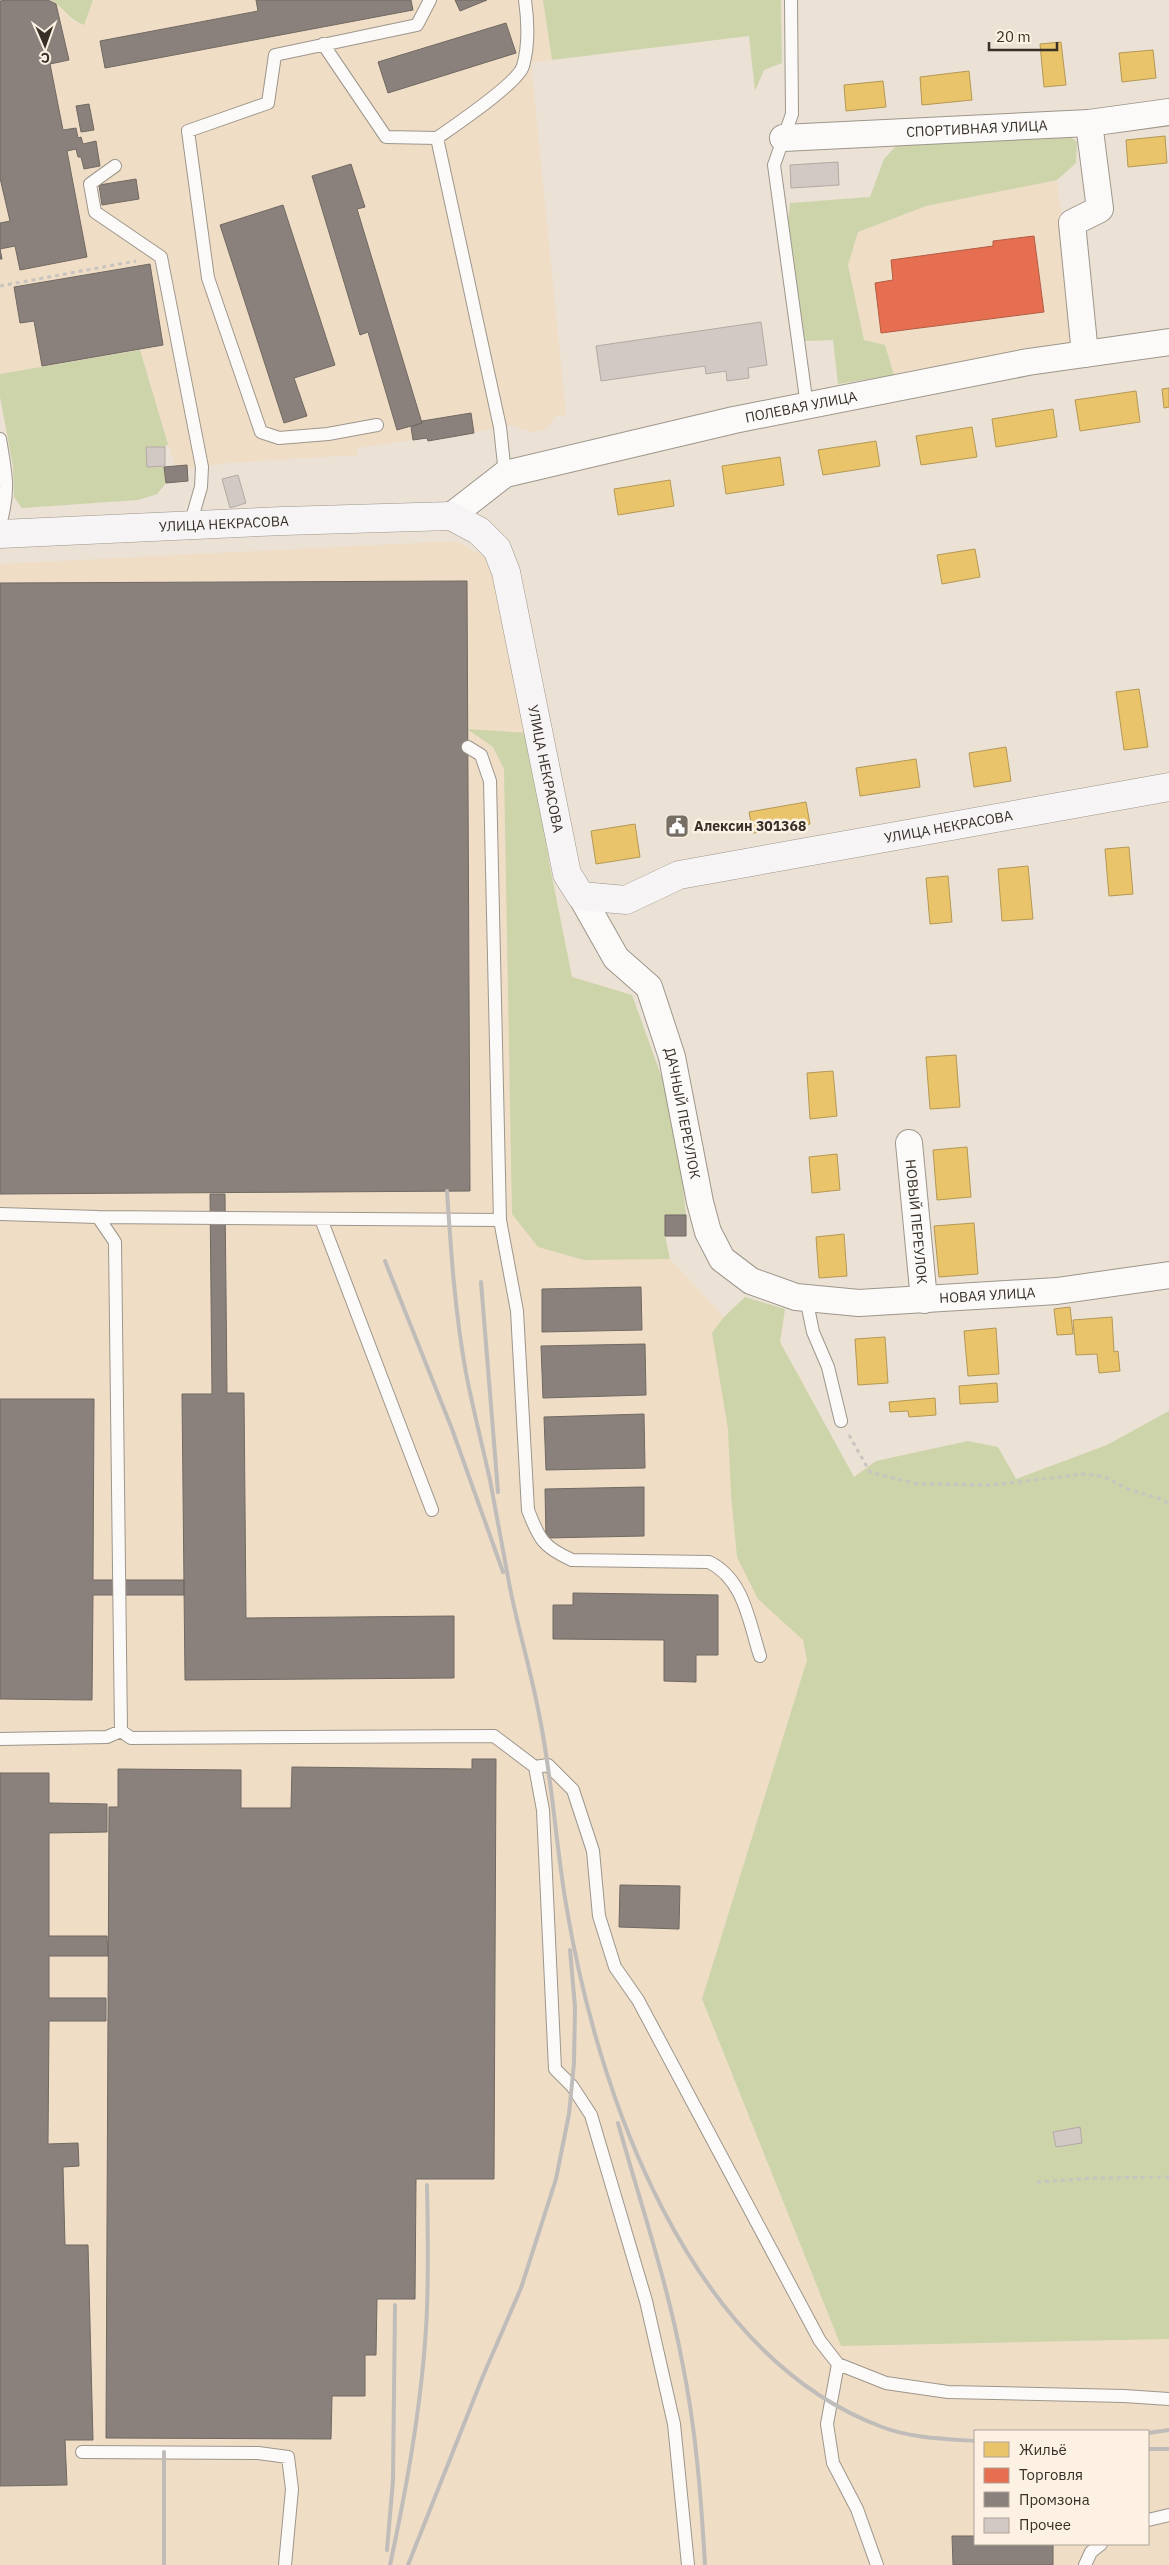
<svg xmlns="http://www.w3.org/2000/svg" width="1169" height="2565" font-family="'IBM Plex Sans',sans-serif">
<style>
.built{fill:#efddc6;fill-rule:evenodd}
.green{fill:#cdd4aa}
.homes{fill:#e9c46a;stroke:#b49856}
.shops{fill:#e76f51;stroke:#b25c44}
.industry{fill:#8a817c;stroke:#716962}
.building{fill:#d2c8c4;stroke:#b3a9a5}
.lines{fill:none;stroke-linecap:round;stroke-linejoin:round}
.lane-casing{stroke:#9d968b;stroke-width:14}
.street-casing{stroke:#9d968b;stroke-width:28}
.secondary-casing{stroke:#9d968b;stroke-width:29}
.path{stroke:#c8c4c0;stroke-width:3;stroke-dasharray:4 4;stroke-linecap:butt}
.lane{stroke:#fcfaf9;stroke-width:12}
.street{stroke:#fcfaf9;stroke-width:26}
.secondary{stroke:#f7f4f5;stroke-width:28}
.rail{stroke:#bfbcb9;stroke-width:4}
.labels{text-anchor:middle;stroke-width:5;stroke-linejoin:round;paint-order:stroke}
.street-label{font-size:14px;fill:#383027;stroke:#fcf1e2}
.poi-label{font-size:14px;font-weight:bold;fill:#383027;stroke:#fcf1e2;text-anchor:start}
</style>
<rect width="100%" height="100%" fill="#ebe1d4"/>
<path class="built" d="M51,0L56,3L73,21L84,25L93,0H543L552,60L531,63L566,415L555,416L547,429L531,432L511,425L428,441L427,438L357,448V455L227,463L187,469L175,466L140,350L0,374V1Z
M1057,180L1077,344L894,375L885,345L864,340L848,265L858,232L926,206Z
M456,541L489,559L529,733L549,862L572,977L632,995L685,1205L686,1215H665V1236L670,1259L724,1317L750,1379L799,1374L824,1425L780,1518L807,1660L702,1999L841,2346L1169,2339V2565H0V564ZM975,2431H1148V2544H975Z"/>
<path class="green" d="M51,0H93L84,25C69,20 64,7 51,0Z
M543,0H781L782,63L764,70L755,91L749,36L552,60Z
M1067,134L1077,142L1076,163L1057,180L926,206L858,232L848,265L864,340L885,345L894,375L838,384L833,340L805,341L788,221L790,203L870,197L884,159L896,146Z
M140,350L168,444L165,447L146,448L147,467H164L166,483L157,494L138,500L22,508L14,497L13,466L0,397V374Z
M467,729L529,733L549,862L572,977L632,995L675,1114L686,1215H665V1236L670,1259L584,1260L538,1247L512,1214L504,769L493,747Z
M745,1297L785,1309L780,1342L854,1477L876,1461L968,1441L998,1447L1016,1479L1107,1445L1169,1411V2339L841,2346L702,1999L807,1660L803,1640L758,1599L737,1557L731,1495L728,1429L712,1333L724,1317Z"/>
<path class="homes" d="M1061,42L1066,85L1044,87L1040,44Z
M1153,50L1156,78L1122,82L1119,53Z
M969,71L972,100L922,105L920,77Z
M883,81L886,107L846,111L844,85Z
M1165,136L1167,163L1128,167L1126,140Z
M1169,388V407L1164,408L1162,389Z
M1136,391L1140,422L1080,431L1075,400Z
M1053,409L1057,437L996,447L992,419Z
M972,427L977,457L921,465L916,436Z
M876,441L880,466L823,475L818,450Z
M780,457L784,485L726,494L722,466Z
M670,480L674,506L618,515L614,489Z
M975,549L980,577L942,584L937,555Z
M1139,689L1148,747L1124,750L1116,692Z
M1006,747L1011,781L974,787L969,753Z
M916,759L920,787L860,796L856,768Z
M806,802L810,824L753,833L749,812Z
M635,824L640,857L596,864L591,831Z
M1129,847L1133,894L1109,896L1105,849Z
M1028,866L1033,919L1002,921L998,869Z
M948,876L952,922L930,924L926,878Z
M956,1055L960,1107L930,1109L926,1057Z
M833,1071L837,1116L810,1119L807,1073Z
M967,1147L971,1197L937,1200L933,1150Z
M837,1154L840,1190L812,1193L809,1157Z
M974,1223L978,1274L939,1277L934,1226Z
M844,1234L847,1276L819,1278L816,1237Z
M1070,1307L1073,1334L1057,1335L1054,1309Z
M1112,1317L1114,1352L1118,1351L1120,1371L1099,1373L1097,1354L1076,1355L1073,1320Z
M996,1328L999,1374L968,1376L964,1331Z
M885,1337L888,1383L858,1385L855,1339Z
M997,1383L998,1402L960,1404L959,1386Z
M935,1398L936,1415L909,1417L908,1411L890,1412L889,1402Z"/>
<path class="shops" d="M1034,236L1044,312L881,333L875,283L893,280L891,260L993,246V241Z"/>
<path class="industry" d="M7,0H48L56,4L69,60L50,64L63,130L76,128L78,138L81,137L83,144L96,141L100,166L84,169L81,157H78L76,149L67,151L87,257L20,270L15,246L0,249L2,259H0V223L10,221L0,178V1Z
M256,0H411L413,10L105,68L100,41L258,11Z
M455,0H487L460,11Z
M506,23L516,53L388,93L378,62Z
M89,104L94,130L81,132L76,106Z
M351,164L365,207L357,209L422,423L397,430L368,332L360,335L312,176Z
M136,179L139,199L102,205L99,185Z
M283,205L335,365L294,378L307,416L284,423L220,225Z
M150,264L163,345L42,366L34,321L20,323L14,287Z
M471,413L474,433L428,441L427,438L413,440L411,427L422,423V421Z
M187,465L188,481L166,483L164,467Z
M467,581L470,1191L0,1194V583Z
M210,1194H225L227,1393H244L246,1618L454,1616V1678L185,1680L182,1394H212Z
M665,1215H686V1236H665Z
M641,1287L642,1330L542,1332V1289Z
M645,1344L646,1395L543,1398L541,1346Z
M0,1399H94L93,1580H184V1595H93L92,1700L0,1699Z
M644,1414L645,1468L546,1470L544,1417Z
M644,1487V1536L546,1538L545,1489Z
M573,1593L718,1595V1655H696V1682L664,1681V1640L553,1639V1605H573Z
M472,1759H496L494,2179H416L415,2299H377L376,2355H365V2396H332L331,2439L106,2438L109,1807H118V1769L241,1770V1808H291L292,1767L472,1769Z
M0,1773H49V1803L107,1804V1832L49,1833V1936H107L108,1956H49V1998H106V2021H49L48,2144L78,2143L79,2166L63,2167L65,2245H88L93,2440H65L67,2485L0,2486Z
M620,1885L680,1886L679,1929L619,1927Z
M952,2536H975V2544H1053V2565H953Z"/>
<path class="building" d="M838,162L839,185L791,188L790,165Z
M761,322L767,365L748,368L749,378L727,381L726,371L706,374L705,366L601,381L596,346Z
M146,447H165V466L147,467Z
M238,475L246,503L230,508L222,479Z
M1080,2127L1082,2143L1056,2147L1053,2132Z"/>
<g class="lines">
<g class="lane-casing">
<path id="lane" d="M791,0L792,114L774,165L807,406
M323,44L386,137L437,138
M115,166L90,184L95,212L161,257L202,467L201,487L190,525
M377,425L328,434L279,438L261,432L208,278L188,131L268,103L275,55L417,25L430,0
M0,439C6,475 10,489 0,525
M505,474L500,427L437,138C454,126 518,83 523,66C529,45 528,21 525,0
M468,747L481,755L490,781L500,1220L517,1311L528,1510C539,1539 543,1547 572,1560L709,1562C744,1579 749,1622 760,1656
M0,1214L98,1217L115,1242L121,1731L131,1738L494,1736L535,1767L543,1810L555,2069L572,2086L591,2115L646,2301L674,2424L688,2565
M98,1217L500,1220
M321,1219L432,1510
M806,1298L813,1332L828,1367L841,1421
M0,1739L107,1737L121,1731
M535,1767L548,1765L573,1790L593,1851L599,1916L615,1967L638,2000L820,2341L838,2364L886,2383L948,2392L1124,2396L1169,2399
M838,2364L827,2424L833,2463L857,2509L877,2565
M82,2452L258,2453L288,2457L292,2489L285,2565
M1148,2520L1169,2515
M1085,2565L1091,2552L1101,2544"/>
</g>
<g class="street-casing">
<g id="street">
<path id="s1" d="M783,138L1089,123L1169,112"/>
<path d="M1085,354L1072,223L1100,209L1089,123"/>
<path id="s2" d="M451,516L505,474L734,420L1028,362L1169,342"/>
<path id="s3" d="M581,896L616,958L649,987L672,1057L700,1202L708,1232L722,1259L751,1281L796,1297L859,1303L1057,1291L1169,1275"/>
<path id="s4" d="M909,1143L924,1300"/>
</g>
</g>
<g class="secondary-casing">
<g id="secondary">
<path id="s5" d="M0,534L283,521L451,516L479,531L497,549L506,572L567,874L581,896L626,900L679,875L1169,787"/>
</g>
</g>
<path class="path" d="M0,286L136,261
M849,1435L870,1472L918,1484L992,1485L1084,1474L1105,1477L1128,1489L1161,1499L1169,1504
M1037,2182L1097,2178L1169,2177"/>
<use href="#lane" class="lane"/>
<use href="#street" class="street"/>
<use href="#secondary" class="secondary"/>
<path class="rail" d="M447,1191C451,1252 455,1313 466,1373C473,1409 482,1444 490,1480C497,1516 503,1552 510,1588C518,1628 530,1668 538,1709C552,1774 555,1839 566,1904C597,2092 687,2354 882,2427C911,2438 945,2439 975,2441
M385,1261L452,1429L503,1572
M481,1282L498,1492
M618,2123C640,2202 667,2281 682,2361C696,2429 701,2496 705,2565
M1148,2433L1169,2430
M1148,2449H1169
M387,2550L393,2480L395,2305
M164,2565V2452
M390,2565C407,2487 421,2409 426,2329C429,2281 428,2233 427,2185
M408,2565L483,2376L521,2288L556,2179L569,2114L574,2063L575,2007L570,1950"/>
</g>
<defs>
<g id="civic-square" transform="scale(1.25)"><rect x="-9" y="-9" width="18" height="18" rx="4" fill="#776e64" stroke="#fcf1e2"/><path d="M-.6-6.5H3V-4.5H.6V-3L4-1V1h2V6H-6V1h2V-1L-.6-3ZM-1.2 2.5V6h2.4V2.5Z" fill="#fff"/></g>
</defs>
<g fill-rule="evenodd">
<use href="#civic-square" x="677" y="826"/>
</g>
<g class="labels">
<g class="street-label">
<text dy="5" stroke="none"><textPath href="#s1" startOffset="194">СПОРТИВНАЯ УЛИЦА</textPath></text>
<text dy="5" stroke="none"><textPath href="#s2" startOffset="372">ПОЛЕВАЯ УЛИЦА</textPath></text>
<text dy="5" stroke="none"><textPath href="#s5" startOffset="224">УЛИЦА НЕКРАСОВА</textPath></text>
<text dy="5" stroke="none"><textPath href="#s5" startOffset="734">УЛИЦА НЕКРАСОВА</textPath></text>
<text dy="5" stroke="none"><textPath href="#s5" startOffset="1245">УЛИЦА НЕКРАСОВА</textPath></text>
<text dy="5" stroke="none"><textPath href="#s3" startOffset="246">ДАЧНЫЙ ПЕРЕУЛОК</textPath></text>
<text dy="5" stroke="none"><textPath href="#s4" startOffset="79">НОВЫЙ ПЕРЕУЛОК</textPath></text>
<text dy="5" stroke="none"><textPath href="#s3" startOffset="674">НОВАЯ УЛИЦА</textPath></text>
</g>
<g class="poi-label">
<text x="694" y="831">Алексин 301368</text>
</g>
</g>
<rect x="974" y="2430" width="175" height="115" fill="#fcf1e2" stroke="#aea497"/>
<rect x="984" y="2442" width="25" height="15" fill="#e9c46a" stroke="#aea497"/>
<text x="1019" y="2455" font-size="15" fill="#383027">Жильё</text>
<rect x="984" y="2468" width="25" height="15" fill="#e76f51" stroke="#aea497"/>
<text x="1019" y="2480" font-size="15" fill="#383027">Торговля</text>
<rect x="984" y="2492" width="25" height="15" fill="#8a817c" stroke="#aea497"/>
<text x="1019" y="2505" font-size="15" fill="#383027">Промзона</text>
<rect x="984" y="2518" width="25" height="15" fill="#d2c8c4" stroke="#aea497"/>
<text x="1019" y="2530" font-size="15" fill="#383027">Прочее</text>
<g transform="translate(45 45) rotate(178)" stroke="#fcf1e2" stroke-width="4" paint-order="stroke">
<path d="M0-4L9 19L0 12L-9 19Z" fill="#383027"/>
<text y="-8" font-size="14" font-weight="bold" text-anchor="middle" fill="#383027">С</text>
</g>
<path d="M989 42v8h68v-8" fill="none" stroke="#383027" stroke-width="2.5"/>
<text x="996" y="42" font-size="15" fill="#383027" stroke="#fcf1e2" stroke-width="4" paint-order="stroke">20 m</text>
</svg>
